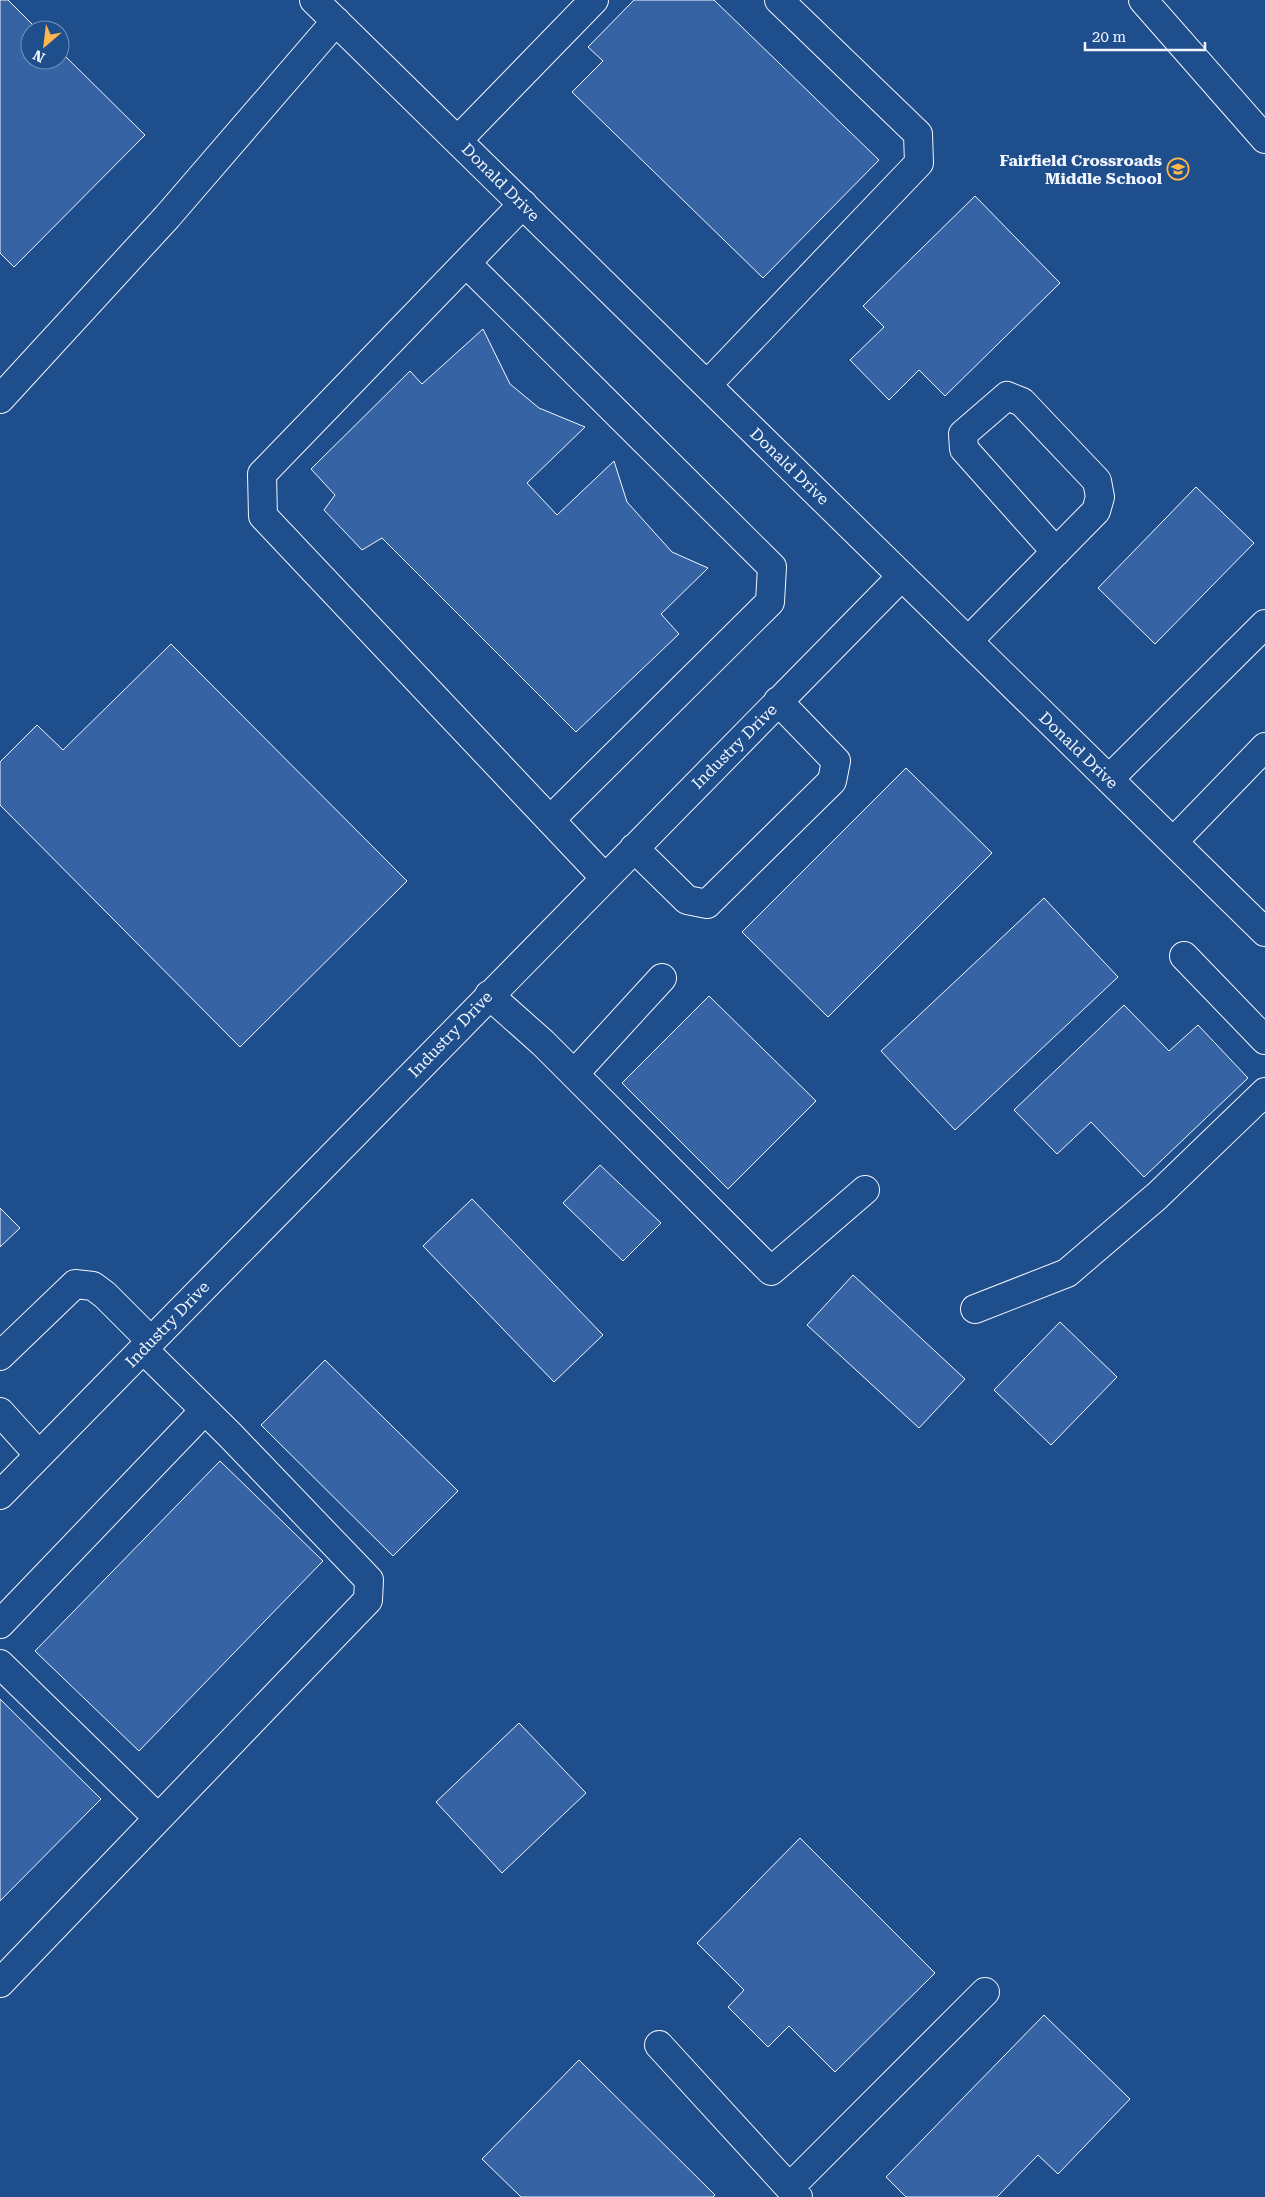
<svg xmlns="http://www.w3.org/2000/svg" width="1265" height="2197" font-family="'Roboto Serif',serif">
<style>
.building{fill:#3563a3;stroke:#f2f6ff}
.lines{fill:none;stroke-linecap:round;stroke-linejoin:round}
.minor-casing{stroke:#f2f6ff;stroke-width:30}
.minor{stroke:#1f4e8c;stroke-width:28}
.labels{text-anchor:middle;stroke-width:4;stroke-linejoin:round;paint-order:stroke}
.poi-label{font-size:16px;font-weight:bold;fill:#f2f6ff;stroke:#1f4e8c;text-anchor:end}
.street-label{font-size:16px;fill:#f2f6ff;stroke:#1f4e8c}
</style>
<rect width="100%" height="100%" fill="#1f4e8c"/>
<path class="building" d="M0,0H8L38,30H30V60H60V51L145,135L14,267L0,253Z
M634,0H714L879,160L763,278L572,92L603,61L588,47Z
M975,196L1060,283L945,396L919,370L889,400L850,360L884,327L863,306Z
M483,329L510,384L539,408L585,427L527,483L557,515L614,461L627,502L672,552L708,568L661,614L679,634L576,732L382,538L362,550L324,510L335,495L311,469L410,371L422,384Z
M1196,487L1254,543L1155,644L1098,588Z
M171,644L407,881L240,1047L0,805V762L37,725L63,750Z
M906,768L992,853L828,1017L742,932Z
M1044,898L1118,977L955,1130L881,1051Z
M709,996L816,1101L728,1189L622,1083Z
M1124,1005L1169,1051L1198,1025L1248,1078L1144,1177L1091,1122L1057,1154L1014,1110Z
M600,1165L661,1223L623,1261L563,1203Z
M472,1199L603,1335L554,1382L423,1246Z
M0,1208L20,1228L0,1247Z
M853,1275L965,1379L919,1428L807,1325Z
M1060,1322L1117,1377L1051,1445L994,1390Z
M325,1360L458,1491L393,1556L261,1425Z
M220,1461L323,1561L139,1751L35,1651Z
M0,1699L101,1799L0,1901Z
M519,1723L586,1793L502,1873L436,1802Z
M800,1838L935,1973L835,2072L789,2026L768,2047L728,2007L744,1990L697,1943Z
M1044,2015L1130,2099L1058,2174L1038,2155L997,2197H906L886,2177Z
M579,2060L715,2195L713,2197H521L482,2159Z"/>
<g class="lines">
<g class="minor-casing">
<path id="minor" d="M314,0L1265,932
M1143,0L1265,139
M458,140L594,0
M523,204L262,474L263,516L605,878
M466,263L772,567L770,602L550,820
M707,385L919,163L918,134L779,0
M0,399L167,217L336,21
M968,641L1096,511L1100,497L1097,481L1022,402L1007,396L963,434L964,449L1056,552
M1109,779L1265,624
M1173,842L1265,747
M634,848L687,900L707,904L832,781L836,761L778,701
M1184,956L1265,1040
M489,995L543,1043L771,1271L865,1190
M574,1074L662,978
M975,1309L1067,1273L1157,1196L1265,1092
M0,1356L75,1284L93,1286L105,1295L151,1341
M0,1412L39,1455
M0,1495L902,576
M0,1624L205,1410
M0,1664L158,1818
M0,1983L368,1600L369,1580L230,1435L143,1349
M659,2045L798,2197
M790,2187L985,1992"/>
</g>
<use href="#minor" class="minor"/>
</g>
<defs>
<g id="school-ring" transform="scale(1.125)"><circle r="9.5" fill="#1f4e8c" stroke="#ffb74d" stroke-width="1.5"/><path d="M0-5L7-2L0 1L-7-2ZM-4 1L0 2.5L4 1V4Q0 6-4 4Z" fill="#ffb74d"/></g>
</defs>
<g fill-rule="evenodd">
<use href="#school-ring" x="1178" y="169"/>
</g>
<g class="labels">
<g class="poi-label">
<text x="1162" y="166">Fairfield Crossroads<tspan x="1162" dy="18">Middle School</tspan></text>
</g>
<g class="street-label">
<text transform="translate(501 182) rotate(45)" y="6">Donald Drive</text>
<text transform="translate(790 466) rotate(44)" y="6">Donald Drive</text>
<text transform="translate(734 746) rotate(-45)" y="6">Industry Drive</text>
<text transform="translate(1079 750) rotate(44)" y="6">Donald Drive</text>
<text transform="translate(450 1034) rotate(-46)" y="6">Industry Drive</text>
<text transform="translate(167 1324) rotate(-46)" y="6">Industry Drive</text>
</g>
</g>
<g transform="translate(45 45) rotate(208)"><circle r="24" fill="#1f4e8c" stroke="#7391ba"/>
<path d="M0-4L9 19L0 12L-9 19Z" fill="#ffb74d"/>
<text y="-8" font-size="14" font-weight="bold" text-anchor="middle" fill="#f2f6ff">N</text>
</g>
<path d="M1085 42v8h120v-8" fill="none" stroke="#f2f6ff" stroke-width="2.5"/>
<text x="1092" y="42" font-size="15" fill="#f2f6ff" stroke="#1f4e8c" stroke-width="4" paint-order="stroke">20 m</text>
</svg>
